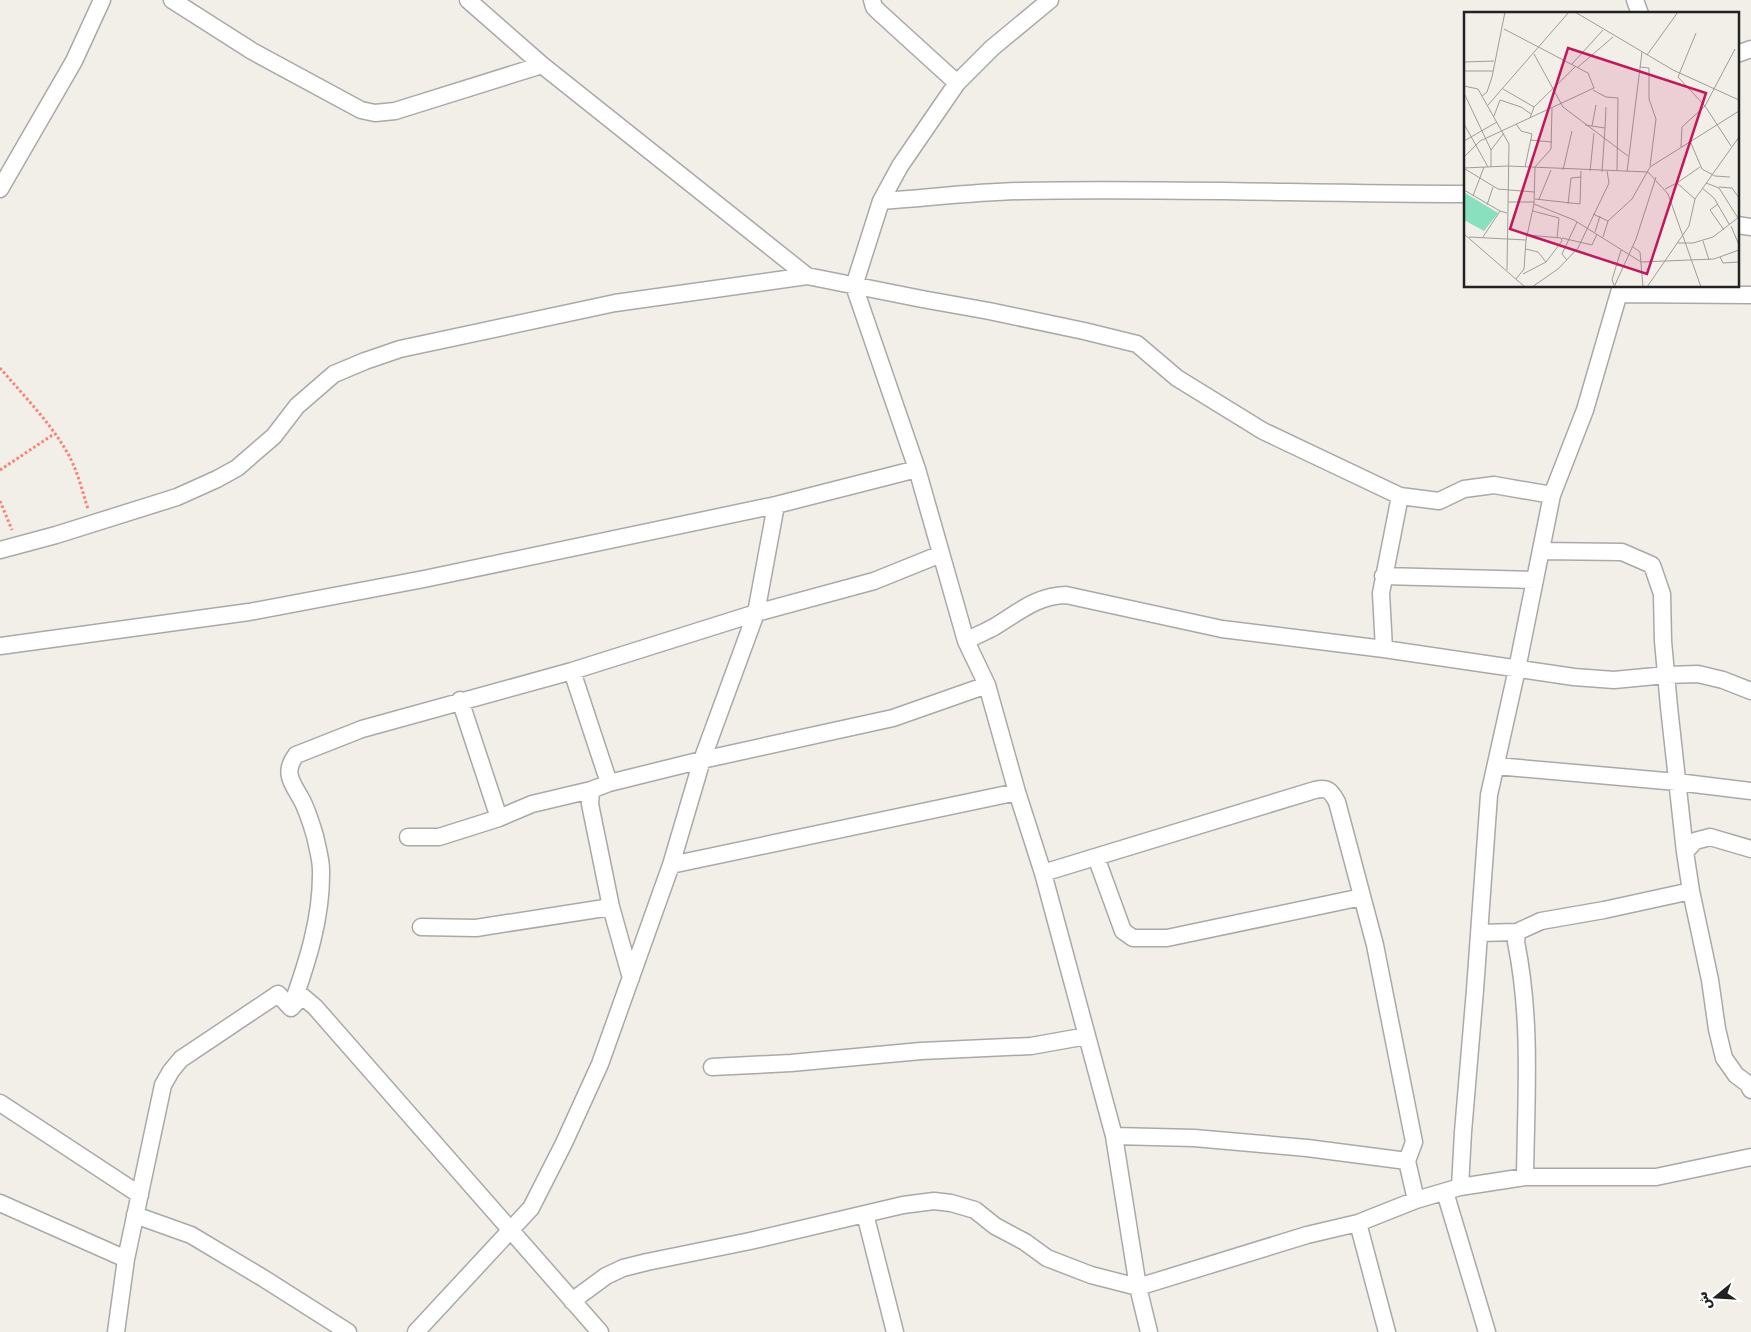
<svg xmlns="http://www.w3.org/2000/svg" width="1751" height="1332" font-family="'DejaVu Sans',Vazirmatn,sans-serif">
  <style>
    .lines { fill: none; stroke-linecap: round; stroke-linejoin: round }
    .street-casing { stroke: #a9a9a9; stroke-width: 19 }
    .path { stroke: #fa8072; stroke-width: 3; stroke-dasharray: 2.5 2.5; stroke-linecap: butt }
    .street { stroke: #fff; stroke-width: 16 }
    .inset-road { fill: none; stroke: #9f9d99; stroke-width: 1 }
    .view { fill: #c2185b; fill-opacity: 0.15; stroke: #c2185b; stroke-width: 2.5 }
    .inset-edge { fill: none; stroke: #222; stroke-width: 2.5 }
  </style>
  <rect width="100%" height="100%" fill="#f2efe9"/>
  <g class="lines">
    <defs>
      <path id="street" d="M172 0 252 51 361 110 375 113 395 111 542 65
        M468 0 542 65 807 276 922 299 989 311 1084 331 1137 344 1177 378 1263 431 1400 496 1439 501 1464 489 1494 485 1552 495
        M872 0 874 7 879 12 957 83
        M1050 0 992 48 957 83 900 166 881 201 854 286 917 469 966 641 987 685 1017 792 1043 873 1114 1136 1138 1287 1149 1332
        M1635 0 1640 14
        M1737 54 1751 49
        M0 189 74 61 102 0
        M881 201C927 198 974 192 1021 191 1169 188 1317 194 1465 194
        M1737 225 1751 227
        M1619 294 1751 295
        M0 550 56 535 177 497 217 479 237 468 274 436 297 406 334 374 365 361 400 349 615 303 807 276
        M1541 551 1622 552 1652 565 1662 594 1663 641 1669 707 1685 852
        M1383 576 1535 580
        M966 641C975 636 985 632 994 627 1019 612 1036 596 1066 595L1222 629 1384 649 1574 677 1614 680 1666 675 1698 674 1723 680 1751 691
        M0 646 249 612 424 579 776 505 917 469
        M1384 649 1381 593 1400 496
        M572 671 609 783
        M460 700 499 818
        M1496 766 1677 782 1751 791
        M408 837H439L499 818 532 804 591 790
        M1751 849 1710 837 1695 841 1685 852 1691 891 1710 980 1717 1029 1724 1058 1736 1075 1748 1084 1751 1090
        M1096 857 1123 931 1133 938H1167L1362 897
        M671 865 1017 792
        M1043 873 1315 790C1328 787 1331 791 1337 802L1375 945 1414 1142 1407 1161 1416 1200
        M421 927 476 928 611 907
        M1479 933 1517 932
        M631 978 611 907 590 804 591 790 609 783 702 760 893 718 987 685
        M291 1008C307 963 322 918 321 870 321 859 317 846 315 836 312 826 309 816 305 807 297 787 280 776 296 755L362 729 572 671 756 613 874 581 941 554
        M712 1067 791 1063 921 1051 1031 1046 1087 1036
        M0 1103 140 1195
        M1114 1136 1194 1138 1307 1148 1407 1161
        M1525 1177C1526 1097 1532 1020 1516 942L1517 932 1541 921 1604 910 1691 891
        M1460 1187 1463 1132 1475 990 1489 795 1517 669 1552 495 1585 410 1621 286
        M1445 1192 1487 1332
        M0 1203 126 1259
        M865 1214 895 1332
        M135 1215 191 1235 263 1278 348 1332
        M1358 1223 1387 1332
        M572 1301 606 1276 623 1268 647 1262 750 1241 903 1205 934 1201 951 1203 975 1210 995 1226 1025 1242 1047 1258 1091 1275 1138 1287 1307 1235 1358 1223 1416 1200 1460 1187 1525 1177H1656L1751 1157
        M116 1332 126 1259 163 1085 171 1071 181 1059 278 994 291 1008 302 996 315 1007 600 1332
        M416 1332 531 1208 564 1143 600 1064 671 865 702 760 756 613 776 505"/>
    </defs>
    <!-- street casing -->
    <use href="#street" class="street-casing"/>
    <!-- path -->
    <path class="path" d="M0 368C23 395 49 421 67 452 77 469 82 490 88 509
      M0 470 54 434
      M0 501 12 530"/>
    <!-- street -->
    <use href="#street" class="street"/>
  </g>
  <!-- overview -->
  <g transform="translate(1464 12)">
    <rect width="275" height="275" fill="#f2efe9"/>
    <path d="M1 181 34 201 20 219 0 208Z" fill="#88e0be"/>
    <path class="inset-road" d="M111 0 209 58 275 88M70 42 99 95 164 144M183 43 214 0M0 50 30 49M108 52 139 18M114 55 149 25M176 55 185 56V87L192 107 186 154M0 59H29M0 74 14 77 45 132 43 258M39 77 70 95M129 78 142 85 154 86 153 159M0 81 27 138V155M18 84 23 80 28 65 41 0M24 93 105 0M30 104 36 88 57 95 67 102M66 106 70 95 112 54M0 112 24 155M52 112 57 119 68 122 61 155M121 113 141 116 138 160M128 114 132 93M141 116 142 95M66 128 88 130M0 129 33 110M226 129 238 157 251 164 266 165M267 134 241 94 271 37M217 135 218 115 241 94 214 65 232 21M27 138 40 121M0 145 16 129 130 76 124 61 40 17M0 156 44 154 184 160 204 182 237 275M1 157 34 177 70 180M99 158 108 119M126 159 130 121M163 160 178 40M213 171 236 155M242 171 255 176 274 206M255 175 268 176 275 186M238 176 250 186 265 212M201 177 213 171 231 187M0 178 36 199M9 184 20 155M71 187 116 192 117 159M75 187 87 158M44 190H70M70 192 110 208 177 250 250 247 275 238M104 192 107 166 117 165M254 192 246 198 260 218M23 193 29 175M69 199 95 206 93 226M129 202 144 209M267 214 275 233M131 220 136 204M0 222 61 275M5 225 62 228M19 225 36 199 43 201M139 225 144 209 168 187 186 155 275 99M98 226 128 233 133 222M239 229 245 248M214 231H229L249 225 275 205M169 235 176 240 179 275M62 237 74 240 82 250M256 245 259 251 275 250M103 248 98 242 113 210M59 262 82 250 98 229 97 226 64 223M52 267 60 257 62 228 70 192 71 155 87 137 88 96M150 273 148 268 157 238M68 275 94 257 114 236 145 171 143 159M150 275 172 227 192 165M183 275 225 214 231 187 275 125"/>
    <path class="view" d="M104 36 242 81 183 262 46 217Z"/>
    <rect width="275" height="275" class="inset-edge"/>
  </g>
  <!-- north arrow -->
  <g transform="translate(1716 1297) rotate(252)" stroke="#ffffff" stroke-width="4" paint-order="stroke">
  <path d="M0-4L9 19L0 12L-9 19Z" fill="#222222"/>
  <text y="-8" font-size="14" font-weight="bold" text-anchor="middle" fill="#222222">ش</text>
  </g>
</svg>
